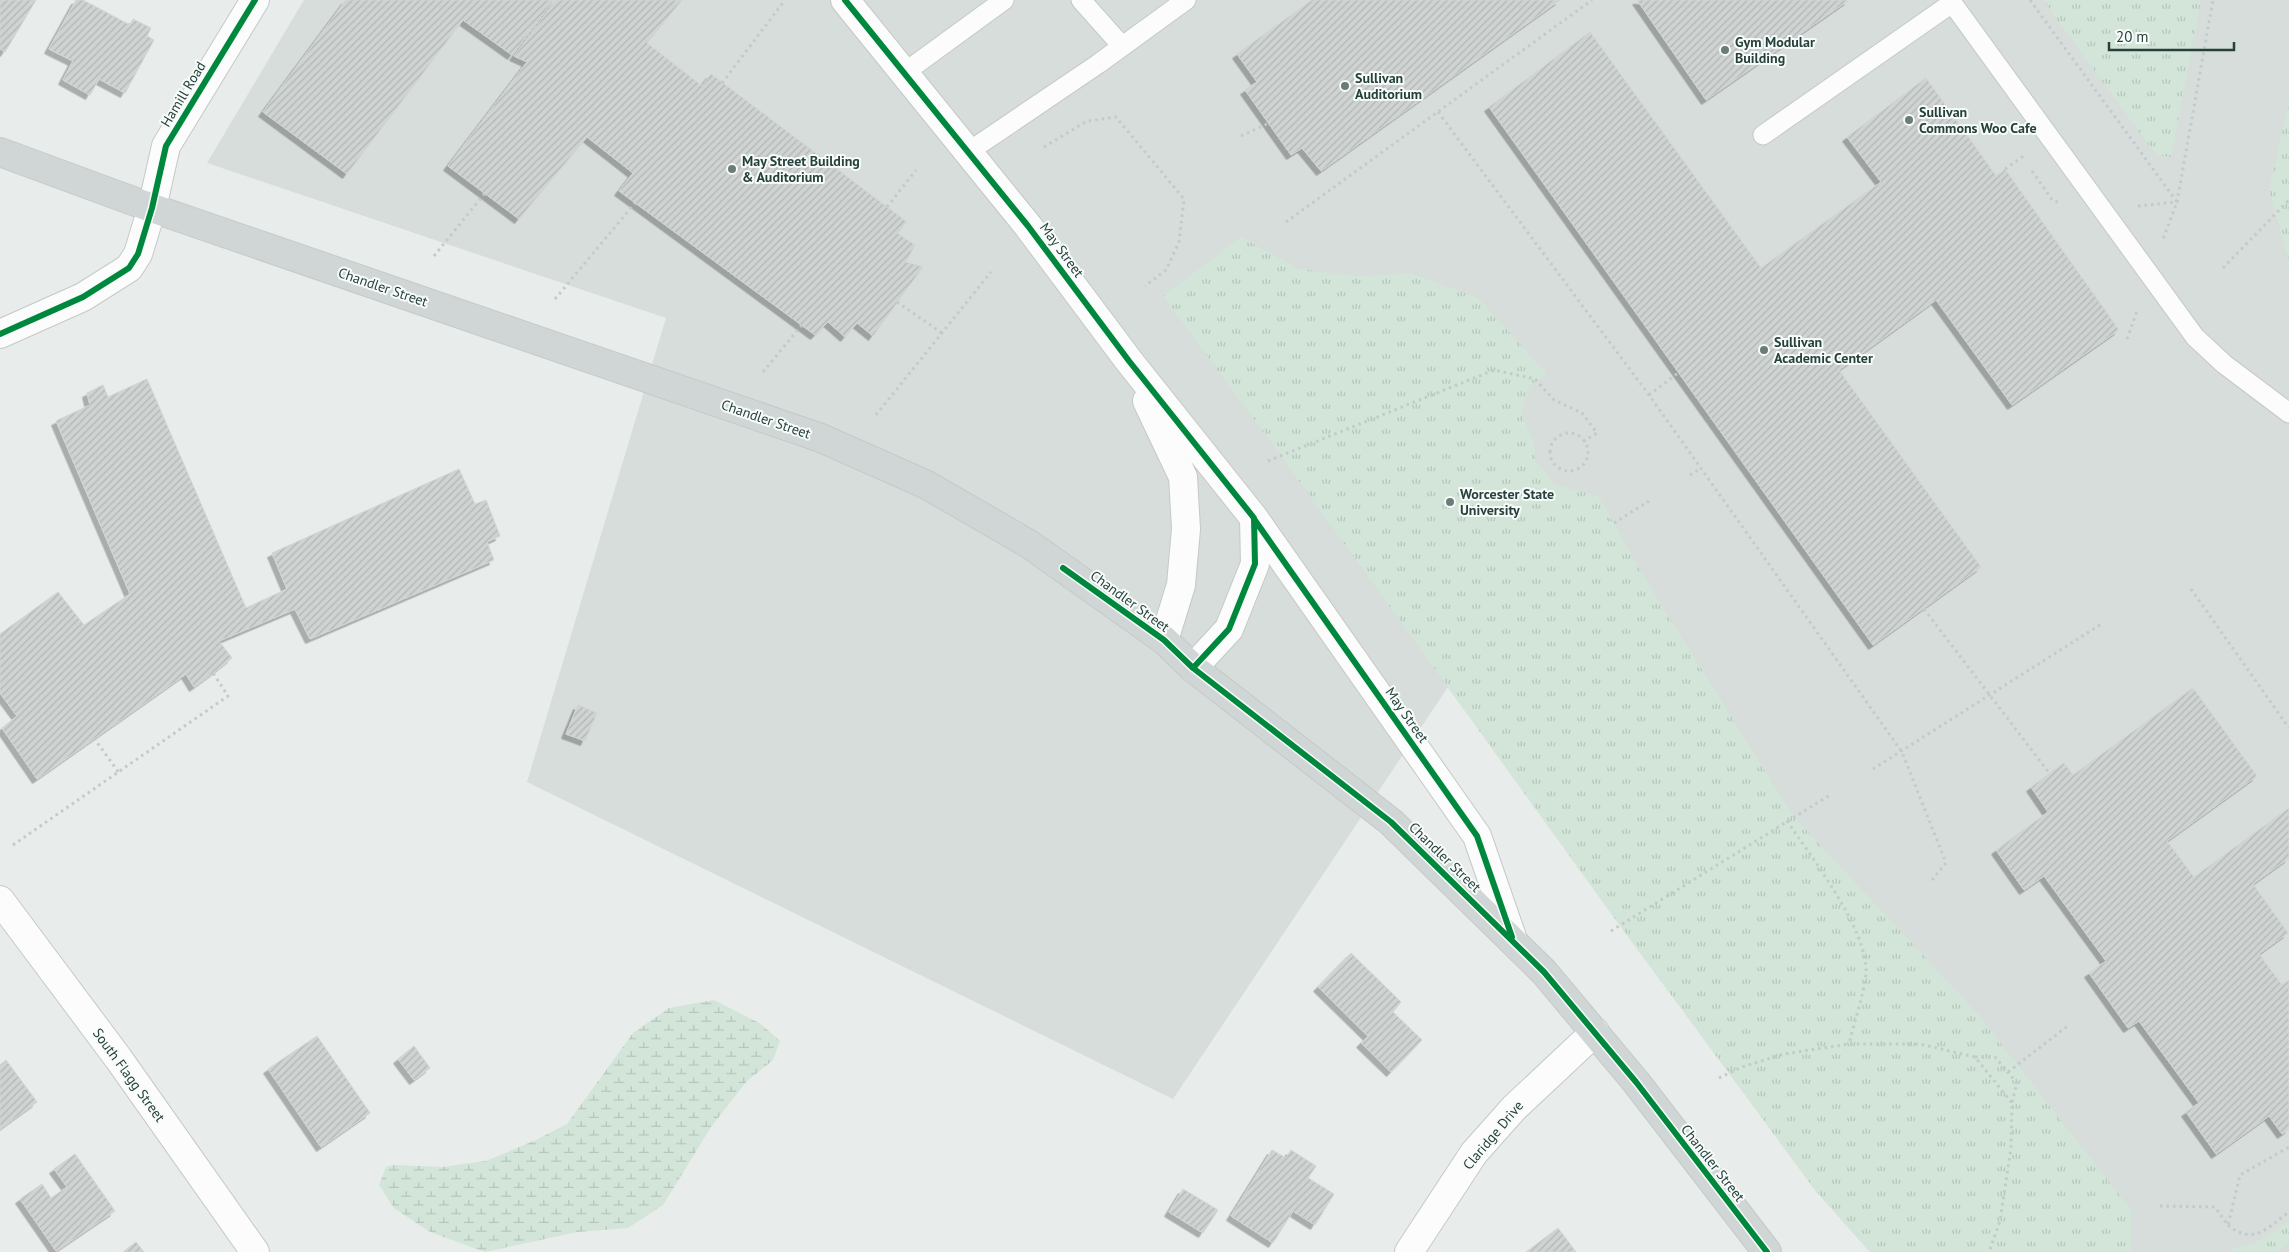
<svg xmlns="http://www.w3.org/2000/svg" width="2289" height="1252" font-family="'PT Sans',sans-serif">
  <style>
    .built { fill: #d6ddda }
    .grass { fill: url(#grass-tufts) }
    .wetland { fill: url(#wetland-marsh) }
    .building { fill: url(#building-hatch); stroke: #d1d5d3; filter: url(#shadow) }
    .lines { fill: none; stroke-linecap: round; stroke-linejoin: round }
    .lane-casing { stroke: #c5c9c8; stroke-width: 21 }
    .street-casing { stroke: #c5c9c8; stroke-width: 30 }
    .secondary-casing { stroke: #c4c9c8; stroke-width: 30 }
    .primary-casing { stroke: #c3cac9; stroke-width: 30 }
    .path { stroke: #c3cbca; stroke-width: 3; stroke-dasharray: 2.5 4; stroke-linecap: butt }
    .lane { stroke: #fcfcfc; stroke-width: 19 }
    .street { stroke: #fcfcfc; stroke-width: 28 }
    .secondary { stroke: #fcfcfc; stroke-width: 28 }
    .primary { stroke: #d0d6d5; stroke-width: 28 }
    .cycleway-casing { stroke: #f7fbf9; stroke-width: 9 }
    .cycleway { stroke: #00873e; stroke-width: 6 }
    .poi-dot { fill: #6a7c78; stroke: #f7fbf9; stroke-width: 2 }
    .labels { text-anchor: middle; stroke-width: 4; stroke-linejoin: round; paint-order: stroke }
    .poi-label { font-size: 14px; font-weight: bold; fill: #26403b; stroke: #f7fbf9; text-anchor: start }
    .street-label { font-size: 14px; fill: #26403b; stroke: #f7fbf9 }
  </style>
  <defs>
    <pattern id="grass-tufts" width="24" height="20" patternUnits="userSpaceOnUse" patternTransform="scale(1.25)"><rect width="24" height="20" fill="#d3e4d9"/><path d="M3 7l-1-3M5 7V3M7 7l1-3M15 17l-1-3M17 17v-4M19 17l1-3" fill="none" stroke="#b5c5bb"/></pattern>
    <pattern id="wetland-marsh" width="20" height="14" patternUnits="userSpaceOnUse" patternTransform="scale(1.25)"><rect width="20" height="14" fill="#d3e4d9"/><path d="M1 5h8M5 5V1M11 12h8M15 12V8" fill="none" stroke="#b5c5bb"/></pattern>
    <pattern id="building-hatch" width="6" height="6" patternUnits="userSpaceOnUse" patternTransform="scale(1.25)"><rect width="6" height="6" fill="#cfd4d2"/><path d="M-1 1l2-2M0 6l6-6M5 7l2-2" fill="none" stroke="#b2b7b5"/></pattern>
    <filter id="shadow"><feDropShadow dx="-4.5" dy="4.5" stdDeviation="0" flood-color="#0004"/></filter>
  </defs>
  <rect width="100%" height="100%" fill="#e8ecea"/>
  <!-- built -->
  <path class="built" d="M304 0H2289V1252H1870L1815 1190 1448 687 1173 1099 527 782 666 318 207 163Z"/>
  <!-- grass -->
  <path class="grass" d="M2043 0H2201L2171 157 2156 155Z
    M2289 103V264L2269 189Z
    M1241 237 1299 269 1358 276 1410 273 1478 298 1547 374 1529 386 1521 415 1534 442 1536 461 1554 484 1598 496 1647 582 1794 817 1978 1014 2131 1210V1252H1870L1815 1190 1620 926 1281 456 1163 296Z
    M2289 1221V1241L2277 1252H2231L2232 1249 2253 1244Z"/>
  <!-- wetland -->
  <path class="wetland" d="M714 1000 761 1024 780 1041 773 1060 747 1081 711 1127 663 1205 628 1228 577 1232 485 1252 430 1232 394 1208 379 1185 386 1167 394 1165 442 1167 486 1161 536 1140 567 1124 633 1033 669 1008Z"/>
  <!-- building -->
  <path class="building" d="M0 0H36L5 52 0 49Z
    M76 0H83L130 25 133 19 151 28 147 36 154 40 125 93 99 79 90 95 63 80 73 61 49 49Z
    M346 0H554L512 55 463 20 347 174 263 112Z
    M556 0H682L647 43 702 86 711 74 907 222 897 233 915 245 906 262 923 267 873 336 857 323 845 337 828 322 815 335 619 191 633 173 587 137 519 219 448 166 527 62 514 56Z
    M1312 0H1560L1321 171 1302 148 1291 155 1245 90 1257 82 1237 54Z
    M1637 0H1849L1706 100Z
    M1590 32 1761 268 1881 182 1847 137 1926 78 1997 177 2005 169 2119 330 2012 405 1936 300 1839 370 1981 567 1873 645 1489 107Z
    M147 379 246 608 287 589 272 553 459 469 475 504 486 500 500 536 487 542 494 560 310 639 295 609 219 641 232 658 213 673 194 687 186 674 37 779 2 728 17 716 0 693V634L58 592 84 625 130 594 56 421 90 405 87 393 103 385 108 397Z
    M2193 688 2257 776 2167 841 2194 877 2289 808V858L2253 884 2288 933 2259 954 2282 985 2289 980V1129L2282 1134 2269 1116 2216 1154 2186 1112 2199 1103 2139 1021 2128 1028 2089 973 2106 961 2044 876 2024 890 1996 850 2048 812 2031 787 2064 763 2073 775Z
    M578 705 597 713 585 741 566 734Z
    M1351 953 1401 1002 1393 1012 1422 1040 1391 1072 1361 1043 1368 1036 1318 987Z
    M317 1036 370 1113 321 1147 268 1069Z
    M414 1046 430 1068 414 1080 398 1059Z
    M6 1060 37 1102 0 1129V1065Z
    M1272 1150 1286 1158 1291 1150 1316 1166 1308 1178 1334 1194 1315 1225 1293 1211 1273 1243 1231 1216Z
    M75 1154 115 1211 56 1251 20 1199 42 1184 51 1198 67 1187 54 1169Z
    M1183 1189 1218 1210 1203 1233 1169 1212Z
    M1558 1228 1576 1252H1526Z
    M136 1242 144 1252H123Z"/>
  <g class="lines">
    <defs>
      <path id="lane" d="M1081 0 1122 46
        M1950 0 2195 337 2224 364 2289 413
        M904 73 1004 0
        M1763 135 1952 3
        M968 152 1098 64 1186 0"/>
      <path id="street" d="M0 334 83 297 129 268 138 254 152 208 166 146 255 0
        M0 900 118 1058 255 1252
        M1409 1252 1474 1153 1514 1108 1595 1032"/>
      <path id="secondary" d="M845 0 1028 226 1129 361 1254 518 1255 564 1229 629 1193 668
        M1147 401 1183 477 1186 529 1181 585 1164 640
        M1254 518 1477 836 1513 940"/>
      <path id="primary" d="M0 152 152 208 821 438 927 485 1029 544 1164 640 1193 668 1391 822 1544 972 1636 1082 1767 1252"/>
    </defs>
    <!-- lane casing -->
    <use href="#lane" class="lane-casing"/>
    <!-- street casing -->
    <use href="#street" class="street-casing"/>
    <!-- secondary casing -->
    <use href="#secondary" class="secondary-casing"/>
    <!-- primary casing -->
    <use href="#primary" class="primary-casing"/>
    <!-- path -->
    <path class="path" d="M2030 0 2177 202 2163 239
      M722 83 785 0
      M1438 112 1649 395 1902 752 1946 863 1932 880
      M1241 136 1269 123
      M1044 147 1087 121 1116 117 1184 199 1179 242 1166 270 1145 286
      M2005 169 2022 157 2024 160
      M2032 171 2053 201 2058 202
      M2138 206 2177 202 2213 0
      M887 207 916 170
      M1286 222 1592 0
      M434 256 485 193
      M2223 268 2289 200
      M555 299 635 203
      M897 302 942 333
      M2127 339 2137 311
      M763 372 802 325
      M1649 395 1678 373
      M876 415 991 272
      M1550 452a19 19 0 1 1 38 0a19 19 0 1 1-38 0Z
      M1268 461 1494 370 1535 379 1554 400 1582 413 1597 433 1584 441
      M1690 475 1701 468
      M1614 523 1649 501
      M2191 589 2289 728
      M1924 609 2050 774
      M94 738 119 773
      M1873 769 2103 623
      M1787 821C1812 858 1868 930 1866 973 1864 994 1854 1023 1849 1044
      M13 845 228 696 213 673
      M1611 931 1830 795
      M1975 1057H1995L2017 1083 2012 1102
      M2008 1072 2069 1025
      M1719 1078 1742 1067 1784 1054 1849 1044H1920L1975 1057 2012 1103 2011 1148 2000 1221 1989 1252
      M2160 1206 2215 1207 2228 1225 2240 1175 2289 1147
      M2228 1225C2253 1246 2267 1228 2289 1212"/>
    <!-- lane -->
    <use href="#lane" class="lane"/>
    <!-- street -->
    <use href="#street" class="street"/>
    <!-- secondary -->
    <use href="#secondary" class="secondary"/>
    <!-- primary -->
    <use href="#primary" class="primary"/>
    <defs>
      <path id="cycleway" d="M845 0 1028 226 1129 361 1254 518 1255 564 1229 629 1193 668
        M0 334 83 297 129 268 138 254 152 208 166 146 255 0
        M1254 519 1477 836 1512 937
        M1063 568 1164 640 1193 668 1391 822 1544 972 1636 1082 1767 1252"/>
    </defs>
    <!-- cycleway casing -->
    <use href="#cycleway" class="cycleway-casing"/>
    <!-- cycleway -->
    <use href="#cycleway" class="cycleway"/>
  </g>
  <!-- markers -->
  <g class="poi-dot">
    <circle cx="1725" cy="50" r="5"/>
    <circle cx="1345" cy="86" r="5"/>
    <circle cx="1909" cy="120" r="5"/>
    <circle cx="732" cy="169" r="5"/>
    <circle cx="1764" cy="350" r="5"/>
    <circle cx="1450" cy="502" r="5"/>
  </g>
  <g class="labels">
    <!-- poi labels -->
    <g class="poi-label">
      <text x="1735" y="47">Gym Modular<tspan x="1735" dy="16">Building</tspan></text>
      <text x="1355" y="83">Sullivan<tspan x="1355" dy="16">Auditorium</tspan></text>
      <text x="1919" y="117">Sullivan<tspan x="1919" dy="16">Commons Woo Cafe</tspan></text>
      <text x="742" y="166">May Street Building<tspan x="742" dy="16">&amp; Auditorium</tspan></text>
      <text x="1774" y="347">Sullivan<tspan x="1774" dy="16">Academic Center</tspan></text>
      <text x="1460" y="499">Worcester State<tspan x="1460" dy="16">University</tspan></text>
    </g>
    <!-- street labels -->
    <g class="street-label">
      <text transform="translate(183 94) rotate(-59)" y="5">Hamill Road</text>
      <text transform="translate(1062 250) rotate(54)" y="5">May Street</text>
      <text transform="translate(383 287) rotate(19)" y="5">Chandler Street</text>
      <text transform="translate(766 419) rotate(19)" y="5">Chandler Street</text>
      <text transform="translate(1130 601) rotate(36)" y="5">Chandler Street</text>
      <text transform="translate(1407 715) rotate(55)" y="5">May Street</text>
      <text transform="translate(1445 857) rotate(44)" y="5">Chandler Street</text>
      <text transform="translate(129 1075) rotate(54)" y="5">South Flagg Street</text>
      <text transform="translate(1493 1135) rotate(-50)" y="5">Claridge Drive</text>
      <text transform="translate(1713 1163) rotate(52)" y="5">Chandler Street</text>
    </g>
  </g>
  <!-- scale -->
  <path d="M2109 42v8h125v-8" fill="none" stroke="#26403b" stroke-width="2.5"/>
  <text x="2116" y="42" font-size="15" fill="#26403b" stroke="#f7fbf9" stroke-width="4" paint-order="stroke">20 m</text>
</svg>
